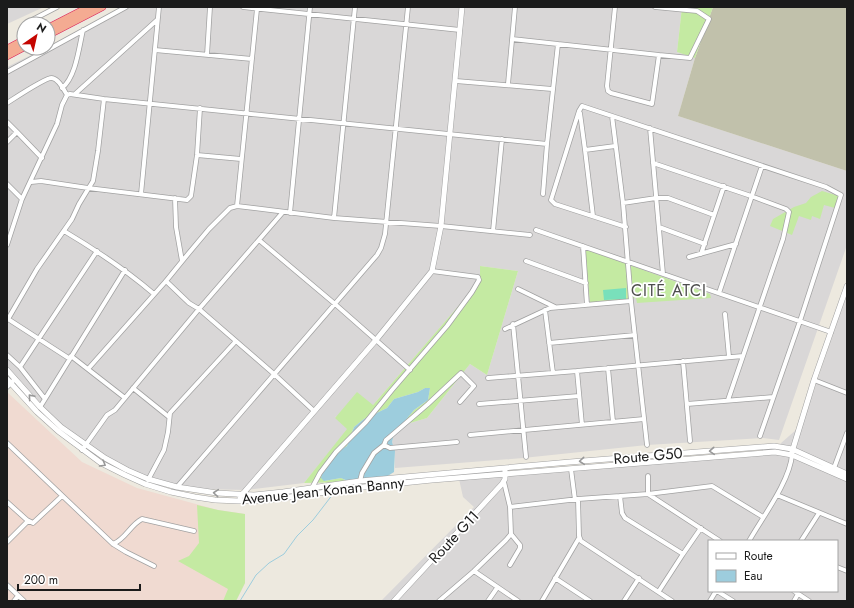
<svg xmlns="http://www.w3.org/2000/svg" width="854" height="608" font-family="Jost,sans-serif">
  <style>
    .residential { fill: #d9d7d7; fill-rule: evenodd }
    .military { fill: #f0dad1 }
    .construction { fill: #c1c1ab }
    .grass { fill: #c4eaa2 }
    .pitch { fill: #79e0bb }
    .water { fill: #9dcddd }
    .lines { fill: none; stroke-linecap: round; stroke-linejoin: round }
    .stream { stroke: #9dcddd; stroke-width: 1 }
    .minor-casing { stroke: #a2a2a2; stroke-width: 5.5 }
    .tertiary-casing { stroke: #a2a2a2; stroke-width: 6 }
    .trunk-casing { stroke: #da1d59; stroke-width: 8 }
    .minor { stroke: #fff; stroke-width: 4 }
    .tertiary { stroke: #fff; stroke-width: 5 }
    .trunk { stroke: #f4ab92; stroke-width: 7 }
    .oneway { stroke: #989898 }
    .labels { text-anchor: middle; stroke-width: 3.5; stroke-linejoin: round; paint-order: stroke }
    .street-label { font-size: 15px; fill: #1b1b1b; stroke: #fff }
    .neighbourhood-label { font-size: 16px; letter-spacing: 1px; fill: #4e4e4e; stroke: #fff }
  </style>
  <rect width="100%" height="100%" fill="#ede9df"/>
  <!-- residential -->
  <path class="residential" d="M7 7H44L7 24Z
    M125 7H682L677 52 695 58 678 116 847 171V245L779 440 763 438 647 445 523 458 395 468V451L392 442 394 434 400 426 427 418 470 364 487 375 518 271 480 266V281L373 405 335 417 348 429 304 483 246 490 198 489 168 486 114 467 75 441 7 371V67L45 48H48V47Z
    M847 293V601H381L474 507 463 497 459 479 697 456 772 451 797 429 800 431ZM709 541H837V591H709Z"/>
  <!-- military -->
  <path class="military" d="M7 392 82 462 137 488 218 510 245 514V583L236 601H7Z"/>
  <!-- construction -->
  <path class="construction" d="M713 7H847V171L678 116 695 58Z"/>
  <!-- grass -->
  <path class="grass" d="M682 7H713L695 58 677 52Z
    M822 191 839 196 835 208 824 205 820 219 812 216 811 220 799 216 792 235 770 226 773 219 794 207 806 203 811 197Z
    M585 249 710 294 711 298 637 303 636 298 590 303Z
    M480 266 518 271 487 375 470 364 427 418 400 426 414 410 428 400 430 388H425L418 392 394 399 387 408 364 419 354 427 347 446 339 451 324 481 341 478 350 482 304 483 347 429 335 418 357 392 373 405 480 281Z
    M197 505 218 510 245 514V583L236 601H223L228 589 178 561 189 556 199 543Z"/>
  <!-- pitch -->
  <path class="pitch" d="M626 288V299L604 300 603 290Z"/>
  <!-- water -->
  <path class="water" d="M425 388H430L428 400 414 410 394 434 392 442 395 451 394 472 386 477 350 482 341 478 324 481 321 478 323 469 339 451 347 446 354 427 364 419 387 408 394 399 418 392Z"/>
  <g class="lines">
    <!-- stream -->
    <path class="stream" d="M240 601 256 575 269 563 284 554 297 536 313 520 333 494"/>
    <defs>
      <path id="minor" d="M243 7 460 30
        M655 7 697 11 709 19 690 58 659 55
        M34 19 57 7
        M512 39 659 55 652 104 611 93 608 91 607 86 615 7
        M155 50 252 59
        M207 55 210 7
        M7 72 126 7
        M456 81 552 89
        M508 84 515 7
        M62 88C76 77 79 47 83 30
        M75 94 157 20
        M67 95 70 94 104 99 547 144
        M7 103C15 98 46 77 52 78 59 79 64 90 67 95
        M580 113 585 150 593 216
        M612 116 623 203 631 301 647 445
        M7 122 17 132 7 142
        M650 128 663 274
        M17 132 42 158
        M585 150 615 146
        M197 155 241 159
        M653 163 751 196 786 209 789 212 783 239 728 400
        M31 182 41 181 88 188 187 200 191 196 197 155 200 108
        M7 184 22 199
        M141 194 159 7
        M543 194 547 144 558 44
        M175 198 176 227 182 261
        M623 203 656 198H668L714 215
        M237 206 334 218 441 226 530 235
        M290 213 310 7
        M334 218 355 7
        M626 227 555 204 551 200 579 111 582 106 826 187 841 195 800 321 760 436
        M659 227 705 244
        M536 230 831 332
        M64 231C96 250 126 270 154 294
        M493 231 502 139
        M259 240 335 304 410 370
        M7 245 22 199 57 124 62 105 67 95
        M583 246 587 305
        M701 254 724 186
        M689 257 736 244
        M526 261 586 283
        M166 281 189 303 199 309 274 374 314 411
        M518 289 555 307
        M719 293 762 166
        M545 310 553 373
        M725 314 729 357
        M513 324 526 457
        M505 329 550 308 631 301
        M549 343 635 335
        M7 355 20 367 45 399
        M71 356 125 398
        M70 359 8 319 37 269 72 219 79 204 93 181 98 151 104 99
        M683 361 690 441
        M20 367 97 251
        M608 368 613 422
        M88 369 166 281 188 254 209 229 230 208 237 206 257 9
        M577 371 582 425
        M488 378 577 371 743 356
        M814 380 847 393
        M7 387 15 379
        M133 388 169 417
        M479 404 579 396
        M687 404 773 397
        M40 407 125 270
        M470 435 644 419
        M457 442 390 448 384 445 386 440 392 435 428 404 461 373 474 386 460 402
        M7 443 113 544 126 552 154 566
        M82 450 107 415 115 410 199 309 283 212
        M834 468 847 433
        M571 469 575 500
        M648 476V494L720 541
        M148 480 164 450 168 432 170 413 236 341
        M360 481 362 473 374 453 384 445
        M177 487 377 255 381 248 385 234 408 7
        M312 488 320 473 336 452 366 422 392 390 447 326 472 292 479 280 478 277 432 271
        M777 495 847 524
        M620 496 622 513 625 518 683 554 659 591
        M578 499 579 536 581 541 672 601
        M7 502 27 520 33 523 62 496
        M510 507 578 499 648 494 712 486 763 517
        M749 541C762 518 790 481 792 455
        M801 541 819 513
        M7 542 28 521
        M113 544C126 539 130 525 142 519L194 531
        M683 554 701 528
        M510 565 520 548V545L511 534
        M837 567 847 571
        M474 571 518 601
        M555 578 590 601
        M7 585 24 601
        M717 591 733 601
        M794 591 809 601
        M14 601 18 596
        M439 601 474 571 506 540 511 534 510 507 504 482
        M488 601 497 588
        M542 601 579 538
        M624 601 639 578
        M710 601 716 591
        M794 601 798 594"/>
      <path id="tertiary" d="M7 370 40 407 61 427 105 458 127 470 148 479 177 487 217 493 254 495 283 492 360 481 570 462 774 446 792 449 847 474
        M7 379 37 412 58 431 101 463 125 475 145 484 171 492 195 497 215 500 239 501 268 500 363 487 432 480 775 452 792 455 847 479
        M792 452 814 380 847 286
        M240 497 376 340 432 271 441 226 462 7
        M394 601 502 484 505 479V471"/>
      <path id="trunk" d="M48 28 89 7
        M48 35 102 7
        M7 49 24 40
        M7 56 24 47"/>
    </defs>
    <!-- minor casing -->
    <use href="#minor" class="minor-casing"/>
    <!-- tertiary casing -->
    <use href="#tertiary" class="tertiary-casing"/>
    <!-- trunk casing -->
    <use href="#trunk" class="trunk-casing"/>
    <!-- minor -->
    <use href="#minor" class="minor"/>
    <!-- tertiary -->
    <use href="#tertiary" class="tertiary"/>
    <!-- trunk -->
    <use href="#trunk" class="trunk"/>
  </g>
  <!-- one-way arrows -->
  <defs><path id="oneway-chevron" d="M-2-3.5L2.5 0L-2 3.5" fill="none" stroke-width="1.6" stroke-linecap="round" stroke-linejoin="round"/></defs>
  <g class="oneway">
    <use href="#oneway-chevron" transform="translate(31 397) rotate(-131)"/>
    <use href="#oneway-chevron" transform="translate(712 451) rotate(176)"/>
    <use href="#oneway-chevron" transform="translate(582 461) rotate(175)"/>
    <use href="#oneway-chevron" transform="translate(103 464) rotate(30)"/>
    <use href="#oneway-chevron" transform="translate(216 493) rotate(-175)"/>
  </g>
  <g class="labels">
    <!-- street labels -->
    <g class="street-label">
      <text transform="translate(648 456) rotate(-5)" y="5">Route G50</text>
      <text transform="translate(323 491) rotate(-6)" y="5">Avenue Jean Konan Banny</text>
      <text transform="translate(454 537) rotate(-47)" y="5">Route G11</text>
    </g>
    <!-- neighbourhood labels -->
    <g class="neighbourhood-label">
      <text x="669" y="296">CITÉ ATCI</text>
    </g>
  </g>
  <!-- border -->
  <rect width="854" height="608" fill="none" stroke="#1b1b1b" stroke-width="16"/>
  <!-- legend -->
  <rect x="708" y="540" width="130" height="52" fill="#ffffff" stroke="#a4a4a4"/>
  <rect x="716" y="553" width="20" height="6" fill="#ffffff" stroke="#a4a4a4"/>
  <text x="744" y="560" font-size="12" fill="#1b1b1b">Route</text>
  <rect x="716" y="570" width="20" height="12" fill="#9dcddd" stroke="#a4a4a4"/>
  <text x="744" y="580" font-size="12" fill="#1b1b1b">Eau</text>
  <!-- north arrow -->
  <g transform="translate(36 36) rotate(34)"><circle r="19" fill="#ffffff" stroke="#a4a4a4"/>
  <path d="M0-3L7 15L0 10L-7 15Z" fill="#c50500"/>
  <text y="-6" font-size="11" font-weight="bold" text-anchor="middle" fill="#1b1b1b">N</text>
  </g>
  <!-- scale -->
  <path d="M18 584v6h122v-6" fill="none" stroke="#1b1b1b" stroke-width="2"/>
  <text x="24" y="584" font-size="12" fill="#1b1b1b" stroke="#ffffff" stroke-width="3" paint-order="stroke">200 m</text>
</svg>
